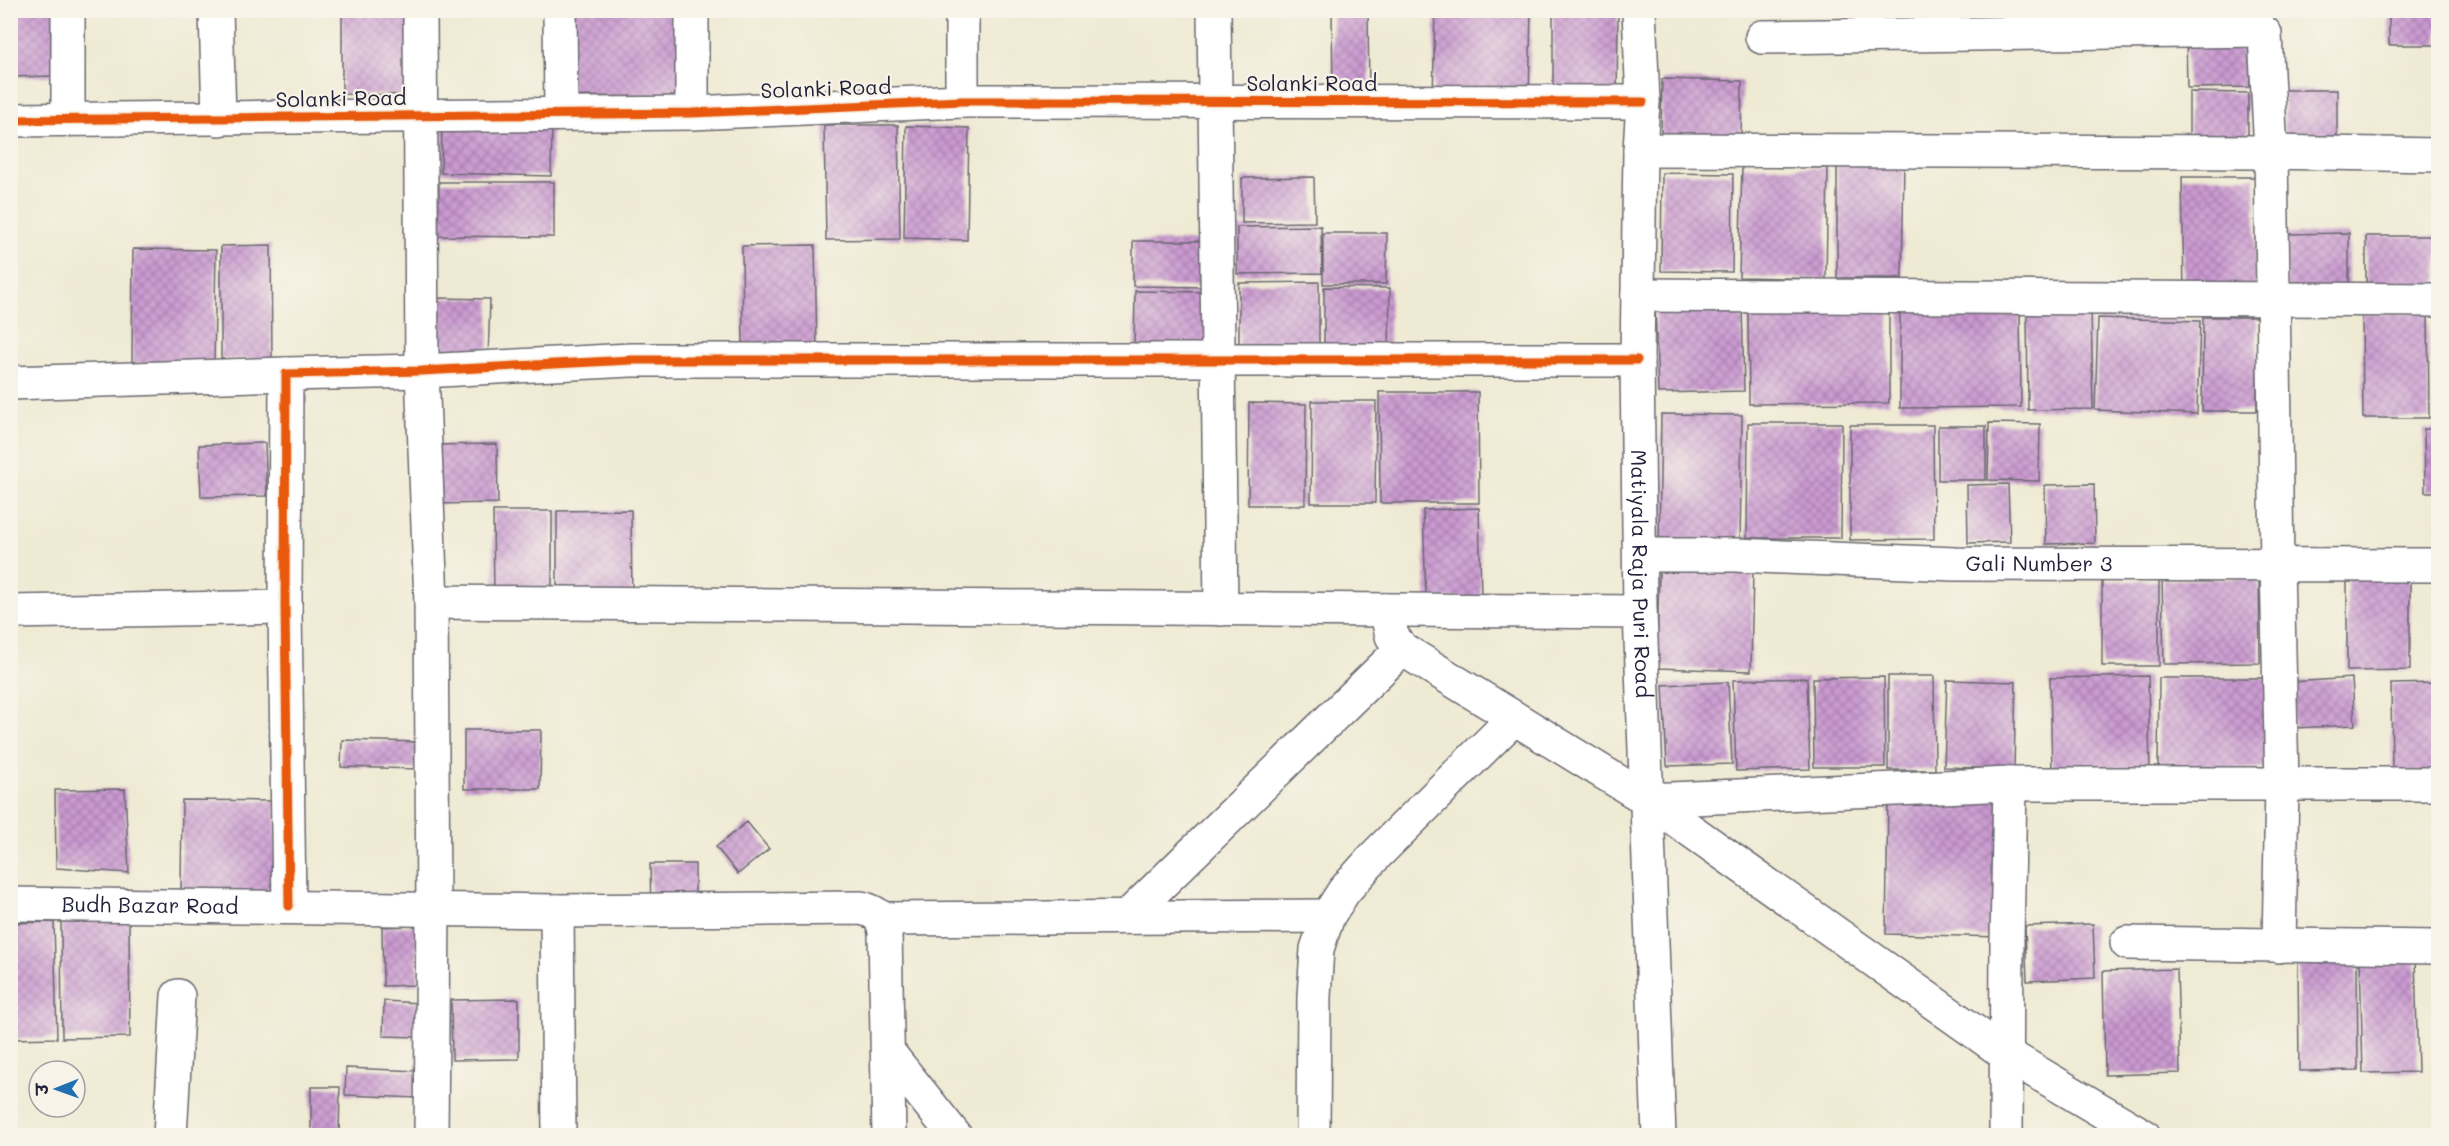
<svg xmlns="http://www.w3.org/2000/svg" width="2449" height="1146" font-family="Mali,'Playpen Sans Deva',sans-serif">
  <style>
    .building { fill: url(#building-cross-hatch) }
    .lines { fill: none; stroke-linecap: round; stroke-linejoin: round }
    .minor-casing { stroke: #6a6870; stroke-width: 36 }
    .minor { stroke: #fff; stroke-width: 33 }
    .cycleway-casing { stroke: #f7f3e8; stroke-width: 13 }
    .cycleway { stroke: #e8590c; stroke-width: 9 }
    .labels { text-anchor: middle; stroke-width: 4.5; stroke-linejoin: round; paint-order: stroke }
    .street-label { font-size: 21px; fill: #22223b; stroke: #f7f3e8 }
  </style>
  <defs>
    <pattern id="building-cross-hatch" width="8" height="8" patternUnits="userSpaceOnUse" patternTransform="scale(1.5)"><rect width="8" height="8" fill="#cb9ad1"/><path d="M0 0l8 8M0 8l8-8" fill="none" stroke="#a47dab"/></pattern>
  </defs>
  <rect width="100%" height="100%" fill="#f7f3e8"/>
  <filter id="ink" filterUnits="userSpaceOnUse"><feTurbulence type="fractalNoise" baseFrequency=".0167" numOctaves="2"/><feDisplacementMap in="SourceGraphic" scale="12" xChannelSelector="R" yChannelSelector="G"/><feConvolveMatrix kernelMatrix="1 2 1 2 8 2 1 2 1" color-interpolation-filters="sRGB"/></filter>
  <filter id="wash" filterUnits="userSpaceOnUse"><feTurbulence type="fractalNoise" baseFrequency=".008" numOctaves="4" result="noise"/><feDisplacementMap in="SourceGraphic" scale="24" xChannelSelector="R" yChannelSelector="G"/><feGaussianBlur stdDeviation="1.35" result="paint"/><feColorMatrix in="noise" values="0 0 0 0 0 0 0 0 0 0 0 0 0 0 0 0 0 1.4 0 .05"/><feComposite in="paint" operator="in"/></filter>
  <g filter="url(#wash)">
    <rect width="100%" height="100%" fill="#efead3"/>
    <g id="blocks">
      <!-- building -->
      <path class="building" d="M10 10H56V76L10 77Z
        M342 10H417V95L342 94Z
        M567 10H683L682 97 567 96Z
        M1332 10H1368L1369 97H1333Z
        M1435 10H1531L1529 102 1433 100Z
        M1553 10H1618L1617 100 1553 99Z
        M2059 10H2140V19L2059 21Z
        M2198 10H2257V25L2198 26Z
        M2389 10H2438V45H2389Z
        M2249 35 2250 87 2187 88 2186 36Z
        M1662 79 1742 81 1741 139 1661 137Z
        M2284 90H2337V143H2284Z
        M2189 92 2248 93V145H2189Z
        M442 122 552 124 551 176 441 173Z
        M824 125H898L900 239 826 240Z
        M906 126 969 128 967 240 904 238Z
        M1837 162 1904 163 1902 278H1837Z
        M1742 166 1828 168 1826 279 1739 277Z
        M1662 173 1733 174 1732 272 1661 271Z
        M1314 177 1315 222 1242 223V178Z
        M2182 177H2255L2256 292 2184 293Z
        M439 182H554V237L438 236Z
        M1321 226 1322 273 1237 274V227Z
        M1323 233H1387L1386 284H1323Z
        M2349 233V290L2287 291 2286 234Z
        M2366 236H2438L2437 292 2366 291Z
        M1133 241H1208V287L1133 286Z
        M271 245 272 359H221V246Z
        M815 245 817 352 743 353 742 246Z
        M133 249 216 250 214 365 132 364Z
        M1319 282V353H1239V283Z
        M1324 287 1390 288 1389 349 1324 348Z
        M1135 291 1209 292 1208 351 1134 350Z
        M434 298 490 299 488 361 433 360Z
        M1900 299H2020L2021 407 1900 408Z
        M1742 301 1744 391 1658 393 1655 303Z
        M2027 309H2091L2093 409 2028 410Z
        M1748 312H1889V403L1749 404Z
        M2428 313 2429 418H2363L2362 314Z
        M2203 317H2257V411H2202Z
        M2098 318 2200 321 2197 414 2095 410Z
        M1379 392H1478L1479 503H1380Z
        M1312 401H1376L1375 503H1311Z
        M1249 403 1306 404 1305 505H1248Z
        M1661 414 1742 415 1740 546 1659 544Z
        M1748 423H1842L1841 538H1747Z
        M1989 423 2040 424 2039 481 1988 480Z
        M1850 425H1933L1934 539 1850 540Z
        M1938 426H1986V480H1938Z
        M2424 429H2438V492H2425Z
        M265 443 267 496 201 497 199 445Z
        M497 444 498 503 431 504 430 445Z
        M2008 484 2010 542 1968 543 1967 485Z
        M2094 484 2095 543 2046 544 2045 485Z
        M1479 508 1481 597 1426 599 1423 510Z
        M631 510 632 599 557 600V511Z
        M493 511H552V598H494Z
        M1659 568 1753 569 1751 671 1657 668Z
        M2347 575H2410V670L2347 671Z
        M2259 578 2260 663 2164 664 2162 580Z
        M2102 581H2159V666H2102Z
        M1888 676H1934L1935 770H1888Z
        M2148 676 2150 771 2052 773 2050 678Z
        M1884 677 1885 767H1814L1813 678Z
        M1807 678 1810 769 1736 771 1733 680Z
        M2159 678H2272L2271 769 2158 768Z
        M2352 678 2355 725 2294 728 2291 682Z
        M1947 680 2016 682 2014 769 1944 767Z
        M1728 682 1732 764 1667 766 1663 685Z
        M2438 683V773L2392 774 2391 684Z
        M464 730H541L540 789H464Z
        M342 740 419 742 418 769 341 767Z
        M125 789 129 873 56 868 55 790Z
        M1888 796 2004 799 2001 937 1886 934Z
        M182 800 276 801 275 894 181 892Z
        M747 822 769 849 738 874 716 847Z
        M650 864H695V908L651 909Z
        M129 920 130 1037 62 1038 61 921Z
        M54 922 57 1038 10 1039V923Z
        M2093 924 2095 978 2027 981 2025 926Z
        M417 926 418 985 383 986 382 927Z
        M2415 957 2418 1072 2363 1073 2360 959Z
        M2357 958 2358 1070 2299 1071 2298 959Z
        M2177 969 2180 1073 2105 1075 2103 971Z
        M519 999V1059L452 1060 451 1000Z
        M384 1001 420 1003 419 1037 383 1036Z
        M346 1068 419 1071 418 1098 345 1095Z
        M311 1087H340L339 1136H311Z"/>
    </g>
  </g>
  <g filter="url(#ink)">
    <use href="#blocks" fill-opacity="0" stroke="#6a6870" stroke-width="1.5"/>
    <g class="lines">
      <defs>
        <g id="minor">
          <path d="M68 10V119"/>
          <path d="M216 10 219 119"/>
          <path d="M420 10 422 371 431 602 433 908 431 1136"/>
          <path d="M560 10 561 114"/>
          <path d="M692 10V113"/>
          <path d="M962 10V101"/>
          <path d="M1214 10 1221 609"/>
          <path id="s1" d="M1639 10 1643 102 1640 150 1637 360 1640 612 1659 1136"/>
          <path d="M1762 37 2261 30 2265 34 2271 152 2277 565 2282 784 2279 946"/>
          <path d="M10 120 692 113 962 101 1643 102"/>
          <path d="M1640 150 2271 152 2438 155"/>
          <path d="M1638 295 2438 300"/>
          <path d="M10 383 286 374"/>
          <path id="s2" d="M1640 555H1735L1955 564 2438 565"/>
          <path d="M431 602 1640 612"/>
          <path d="M1386 610 1392 636 1402 649 1648 800 2006 1054 2144 1136"/>
          <path d="M10 612 285 607"/>
          <path d="M1648 800 2010 784H2438"/>
          <path id="s3" d="M10 904 557 911 861 908C877 912 882 916 885 932L889 1136"/>
          <path d="M289 906 285 607 286 374 422 371 631 360H1637"/>
          <path d="M557 911 559 1136"/>
          <path d="M1127 917 1402 649"/>
          <path d="M883 919 1328 916"/>
          <path d="M2127 943 2438 947"/>
          <path d="M888 1052 955 1136"/>
          <path d="M170 1136 178 996"/>
          <path d="M1313 1136 1314 996 1317 949 1328 916 1344 891 1375 856 1514 718"/>
          <path d="M2006 1136 2007 940 2010 784"/>
        </g>
      </defs>
      <!-- minor casing -->
      <use href="#minor" class="minor-casing"/>
      <!-- minor -->
      <use href="#minor" class="minor"/>
      <defs>
        <path id="cycleway" d="M10 120 692 113 962 101 1643 102
          M289 906 285 607 286 374 422 371 631 360H1637"/>
      </defs>
      <!-- cycleway casing -->
      <use href="#cycleway" class="cycleway-casing"/>
      <!-- cycleway -->
      <use href="#cycleway" class="cycleway"/>
    </g>
  </g>
  <g class="labels">
    <!-- street labels -->
    <g class="street-label">
      <text x="1312" y="91">Solanki Road</text>
      <text transform="translate(826 89) rotate(-2)" y="7">Solanki Road</text>
      <text transform="translate(341 99) rotate(-1)" y="7">Solanki Road</text>
      <text dy="7" stroke="none"><textPath href="#s2" startOffset="399">Gali Number 3</textPath></text>
      <text dy="7" stroke="none"><textPath href="#s1" startOffset="564">Matiyala Raja Puri Road</textPath></text>
      <text dy="7" stroke="none"><textPath href="#s3" startOffset="140">Budh Bazar Road</textPath></text>
    </g>
  </g>
  <!-- margin -->
  <rect width="2449" height="1146" fill="none" stroke="#f7f3e8" stroke-width="36"/>
  <!-- north arrow -->
  <g transform="translate(57 1089) rotate(269)"><circle r="28" fill="#f7f3e8" stroke="#a29fa3" stroke-width="1.5"/>
  <path d="M0-4.5L10 22L0 15L-10 22Z" fill="#1f6fb2"/>
  <text y="-9" font-size="16" font-weight="bold" text-anchor="middle" fill="#22223b">उ</text>
  </g>
</svg>
